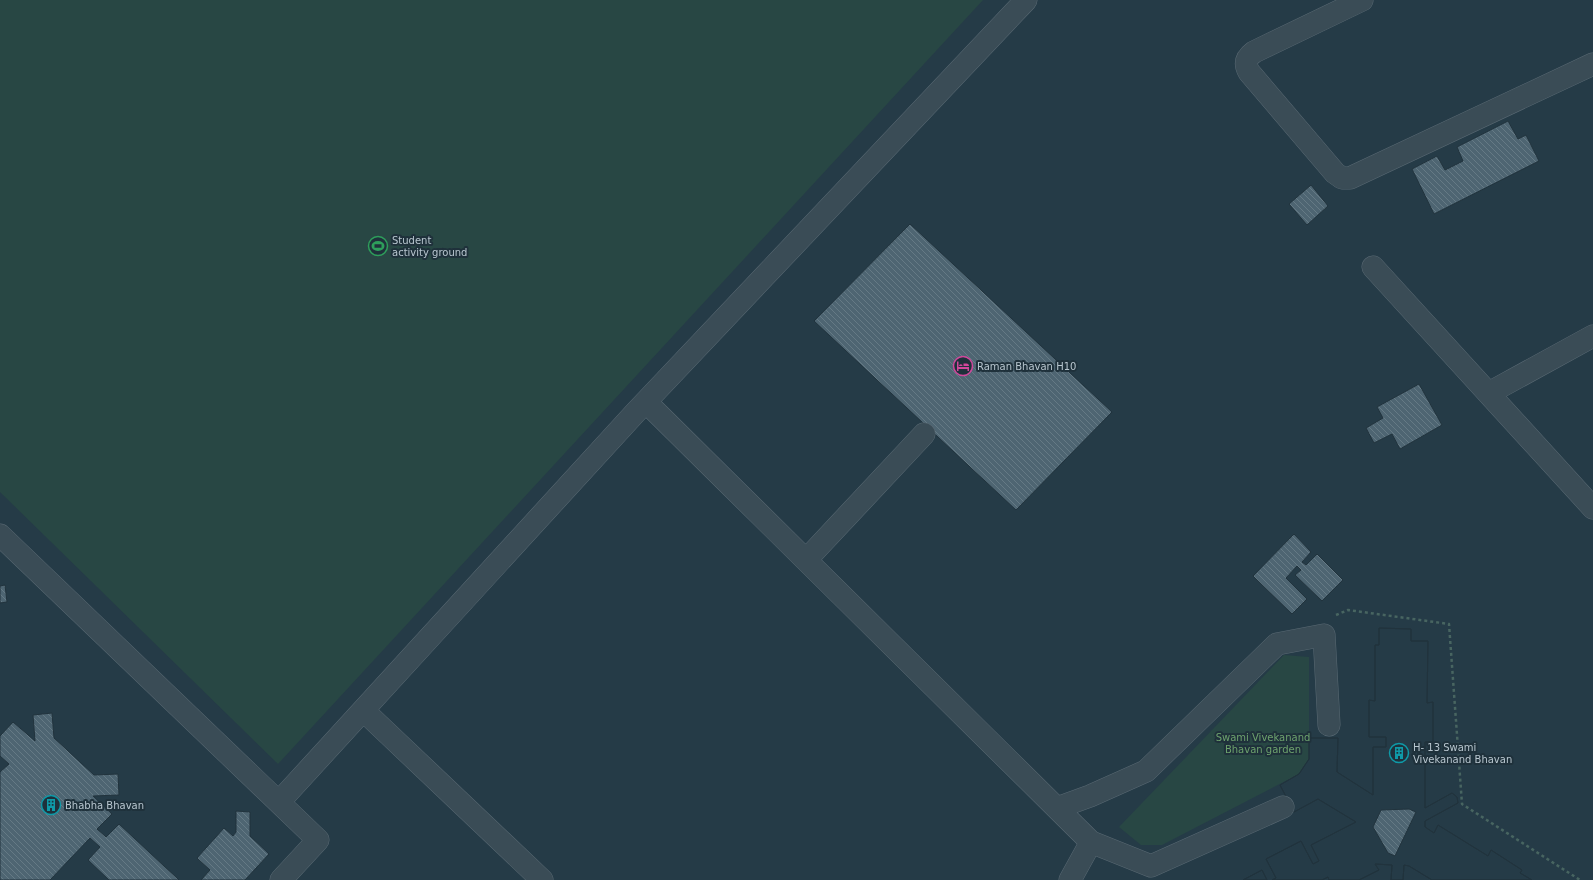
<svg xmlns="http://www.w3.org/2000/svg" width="1593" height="880" font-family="'DejaVu Sans',sans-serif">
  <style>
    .green { fill: #284744 }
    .building { fill: url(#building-back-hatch); stroke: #21333d; fill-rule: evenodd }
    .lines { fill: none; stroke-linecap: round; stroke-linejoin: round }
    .minor-casing { stroke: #596973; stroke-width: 23 }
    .path { stroke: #486561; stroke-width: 2.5; stroke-dasharray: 3 3; stroke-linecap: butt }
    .minor { stroke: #3a4c56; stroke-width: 22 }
    .labels { text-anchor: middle; stroke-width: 4; stroke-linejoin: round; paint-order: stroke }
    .poi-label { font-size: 10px; fill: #b8c6cf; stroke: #1f313b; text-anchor: start }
    .park-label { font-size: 10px; fill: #6da26d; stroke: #1f313b }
  </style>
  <defs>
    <pattern id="building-back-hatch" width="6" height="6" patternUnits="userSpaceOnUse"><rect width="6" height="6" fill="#4e6572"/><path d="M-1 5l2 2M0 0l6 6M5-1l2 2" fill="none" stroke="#657a85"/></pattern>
  </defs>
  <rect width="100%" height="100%" fill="#253b47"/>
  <!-- green -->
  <path class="green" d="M0 0H983L278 764 0 492Z
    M1284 655 1309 657V759L1299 774 1162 845H1141L1119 827Z"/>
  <!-- building -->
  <path class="building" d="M1508 121 1518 139 1526 135 1539 161 1434 214 1412 169 1437 156 1445 170 1463 161 1457 147Z
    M1311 185 1328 206 1307 225 1289 204Z
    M910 224 1112 412 1016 510 814 321Z
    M1419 384 1442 425 1400 449 1392 434 1374 443 1366 428 1383 418 1377 407Z
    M1294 534 1311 552 1302 562 1306 565 1317 554 1343 580 1322 601 1295 575 1301 570 1297 566 1286 578 1307 599 1292 614 1253 576Z
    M5 585 7 602 0 603V586Z
    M1379 628 1411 629V641H1428L1427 703 1433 702V742H1425V808L1452 793 1457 797 1458 803 1425 821V827L1434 833 1438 825 1488 856 1491 850 1522 870 1520 873 1532 880H1432L1409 866 1404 865 1403 880H1391L1392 865 1375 864 1379 870 1359 880H1329L1328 877 1322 880H1272L1276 878 1266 859 1301 841 1313 864 1319 861 1311 845 1356 822 1318 799 1294 812 1280 785 1299 774 1309 759V738H1338L1337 772 1373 795V747H1386V737H1369V700L1375 701V645H1379ZM1409 809 1416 812 1395 856 1388 853 1373 827 1381 810Z
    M1379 628 1411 629V641H1428L1427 703 1433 702V742H1425V808L1452 793 1457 797 1458 803 1425 821V827L1434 833 1438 825 1488 856 1491 850 1522 870 1520 873 1532 880H1432L1409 866 1404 865 1403 880H1391L1392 865 1375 864 1379 870 1359 880H1329L1328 877 1322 880H1272L1276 878 1266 859 1301 841 1313 864 1319 861 1311 845 1356 822 1318 799 1294 812 1280 785 1299 774 1309 759V738H1338L1337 772 1373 795V747H1386V737H1369V700L1375 701V645H1379Z
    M52 713 54 738 94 775 118 774 119 795 93 796 112 814 97 829 106 837 119 824 179 880H109L88 860 100 847 90 838 50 880H0V772L9 764 0 756V736L13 722 35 741 33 715Z
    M236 811 250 812V836L269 854 245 880H201L210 870 197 858 224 828 233 836 236 832Z
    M1262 870 1267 880H1243Z
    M1262 870 1267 880H1243Z"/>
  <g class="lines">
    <defs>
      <path id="minor" d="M1362 0 1254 52C1246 58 1244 63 1249 72L1335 173 1342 178H1350L1593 64
        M1373 267 1593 508
        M1489 393 1593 336
        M646 402 1091 842 1151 866 1283 807
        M0 535 318 840 281 880
        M806 560 924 434
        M364 711 542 880
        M279 802 635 413 1026 0
        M1057 808 1090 796 1146 771 1277 644 1324 635 1329 725
        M1070 880 1091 842"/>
    </defs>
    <!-- minor casing -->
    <use href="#minor" class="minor-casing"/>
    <!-- path -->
    <path class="path" d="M1336 615 1348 610 1449 624 1462 804 1580 880"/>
    <!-- minor -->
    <use href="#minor" class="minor"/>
  </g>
  <!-- icons -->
  <defs>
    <symbol id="stadium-ring" viewBox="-11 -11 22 22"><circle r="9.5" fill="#1f313b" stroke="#2e9e5b" stroke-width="1.5"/><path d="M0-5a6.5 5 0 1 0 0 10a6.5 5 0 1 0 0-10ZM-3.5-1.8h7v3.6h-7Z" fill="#2e9e5b"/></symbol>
    <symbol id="hotel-ring" viewBox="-11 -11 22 22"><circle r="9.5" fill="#1f313b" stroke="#d1479c" stroke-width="1.5"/><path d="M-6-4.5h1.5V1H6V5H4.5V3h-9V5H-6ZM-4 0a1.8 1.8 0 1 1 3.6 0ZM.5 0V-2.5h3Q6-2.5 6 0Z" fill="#d1479c"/></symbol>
    <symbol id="building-ring" viewBox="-11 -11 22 22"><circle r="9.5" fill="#1f313b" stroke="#0f9aa8" stroke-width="1.5"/><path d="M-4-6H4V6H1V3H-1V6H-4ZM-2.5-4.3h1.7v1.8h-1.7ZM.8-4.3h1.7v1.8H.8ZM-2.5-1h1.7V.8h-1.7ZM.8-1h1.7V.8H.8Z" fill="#0f9aa8"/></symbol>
  </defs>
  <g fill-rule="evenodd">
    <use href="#stadium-ring" x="367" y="235" width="22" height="22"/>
    <use href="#hotel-ring" x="952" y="355" width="22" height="22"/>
    <use href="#building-ring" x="1388" y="742" width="22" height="22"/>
    <use href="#building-ring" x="40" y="794" width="22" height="22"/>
  </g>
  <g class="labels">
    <!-- poi labels -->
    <g class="poi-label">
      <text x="392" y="244">Student<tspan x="392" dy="12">activity ground</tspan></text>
      <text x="977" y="370">Raman Bhavan H10</text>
      <text x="1413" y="751">H- 13 Swami<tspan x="1413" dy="12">Vivekanand Bhavan</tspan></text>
      <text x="65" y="809">Bhabha Bhavan</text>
    </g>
    <!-- park labels -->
    <g class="park-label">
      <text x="1263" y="741">Swami Vivekanand<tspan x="1263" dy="12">Bhavan garden</tspan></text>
    </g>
  </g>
</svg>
